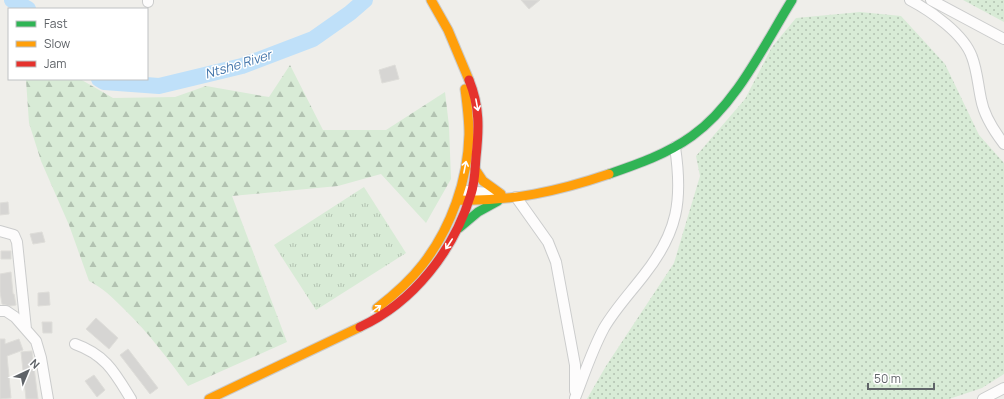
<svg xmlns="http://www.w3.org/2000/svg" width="1004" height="399" font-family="Manrope,sans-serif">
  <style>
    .grass { fill: url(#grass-tufts) }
    .forest { fill: url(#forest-firs) }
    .park { fill: url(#park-dots) }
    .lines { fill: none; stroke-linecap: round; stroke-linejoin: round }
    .river { stroke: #bfe0f9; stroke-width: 16 }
    .building { fill: #d6d5d3; stroke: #deddd9 }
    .street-casing { stroke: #cbcccc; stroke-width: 12 }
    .fast-casing { stroke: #cacacb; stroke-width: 11 }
    .slow-casing { stroke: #cacacb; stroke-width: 11 }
    .jam-casing { stroke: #cacacb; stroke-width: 11 }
    .street { stroke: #fdfcfc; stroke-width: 10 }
    .fast { stroke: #30b455; stroke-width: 9 }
    .slow { stroke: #ff9f0a; stroke-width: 9 }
    .jam { stroke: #e5322d; stroke-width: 9 }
    .oneway { stroke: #fff }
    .labels { text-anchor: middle; stroke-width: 3; stroke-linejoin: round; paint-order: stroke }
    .water-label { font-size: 13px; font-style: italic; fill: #4174aa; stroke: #fff }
  </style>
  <defs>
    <pattern id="grass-tufts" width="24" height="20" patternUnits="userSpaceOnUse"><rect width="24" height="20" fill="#d8ebd6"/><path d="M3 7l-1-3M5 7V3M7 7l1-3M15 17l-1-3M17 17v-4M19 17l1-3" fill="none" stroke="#b2c2b1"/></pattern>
    <pattern id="forest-firs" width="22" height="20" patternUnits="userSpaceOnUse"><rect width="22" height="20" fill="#d8ebd6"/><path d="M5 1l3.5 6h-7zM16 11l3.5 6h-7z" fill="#b2c2b1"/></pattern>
    <pattern id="park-dots" width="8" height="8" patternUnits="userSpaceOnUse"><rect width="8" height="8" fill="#d8ebd6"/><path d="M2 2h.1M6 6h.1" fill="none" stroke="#b2c2b1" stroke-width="1.8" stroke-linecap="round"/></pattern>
  </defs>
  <rect width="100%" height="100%" fill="#efeeea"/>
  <!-- grass -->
  <path class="grass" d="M364 187 406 253 316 310 274 245Z"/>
  <!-- forest -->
  <path class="forest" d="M290 65 323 130H386L445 92 449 126 451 179 426 223 381 174 338 186 232 196 287 342 188 386C168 359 148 332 123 308 112 297 103 288 89 281L69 225 41 161 29 123 26 80 80 79 113 98 175 97 206 86 269 97Z"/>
  <!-- park -->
  <path class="park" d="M963 0H1004V22Z
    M860 12 901 16 945 64 979 135 1004 163V374L982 388 949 399H587L606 366 674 263 700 176 696 156 745 99 772 47 796 18Z"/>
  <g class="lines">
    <!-- river -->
    <path class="river" d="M12 0 28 9
      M99 79 104 82 159 86 242 66 313 39 350 13 365 0"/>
  </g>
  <!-- building -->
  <path class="building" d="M521 0H540L529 9Z
    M395 65 399 79 382 83 379 70Z
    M8 202 9 214 0 215V203Z
    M42 232 45 242 33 244 30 234Z
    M1 251H11V259H1Z
    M11 272 13 294H14L16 305 10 306 2 304 0 292V274Z
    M49 292 50 305 38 306V293Z
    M96 318 118 338 109 349 86 329Z
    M42 322H52V333H43Z
    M0 339H5V344L19 339 23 350 7 356 11 398 0 399Z
    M128 349 158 388 150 394 120 355Z
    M32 351 38 399H26L21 352Z
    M94 375 105 390 97 397 85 381Z"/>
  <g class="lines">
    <defs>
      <path id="street" d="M910 0C931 11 964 34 972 57 977 70 978 85 981 99 984 116 994 131 1004 144
        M931 0 1004 39
        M148 2V0
        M466 191 500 194
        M516 197 548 242 556 262 575 365V391
        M0 231 14 235 17 242 26 329
        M0 311H6L15 317 36 341 41 358 48 399
        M75 344C106 355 115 373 131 399
        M575 398C584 375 592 350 604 328 615 309 631 292 644 275 678 232 683 200 675 147
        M983 399 1004 388"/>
      <path id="fast" d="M609 174C638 164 667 154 692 136 736 105 764 45 792 0
        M459 228 478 212 498 201"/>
      <path id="slow" d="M431 0 448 30 469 80
        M475 169 483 181 501 194
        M457 200C510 202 559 191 609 174
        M377 308C394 295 410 281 423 264 451 228 468 180 469 134 469 119 467 104 465 89
        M209 399 360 327"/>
      <path id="jam" d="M360 327C414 302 454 250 471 194 475 182 475 169 476 157 479 129 480 107 469 80"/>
    </defs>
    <!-- street casing -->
    <use href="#street" class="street-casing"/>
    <!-- fast casing -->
    <use href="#fast" class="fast-casing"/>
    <!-- slow casing -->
    <use href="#slow" class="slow-casing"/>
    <!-- jam casing -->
    <use href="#jam" class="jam-casing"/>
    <!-- street -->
    <use href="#street" class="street"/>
    <!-- fast -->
    <use href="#fast" class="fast"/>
    <!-- slow -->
    <use href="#slow" class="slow"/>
    <!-- jam -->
    <use href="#jam" class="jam"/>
  </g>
  <!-- one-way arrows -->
  <defs><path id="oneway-shaft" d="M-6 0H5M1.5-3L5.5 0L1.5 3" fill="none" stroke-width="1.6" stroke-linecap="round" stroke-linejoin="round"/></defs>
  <g class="oneway">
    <use href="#oneway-shaft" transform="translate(477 105) rotate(79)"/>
    <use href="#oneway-shaft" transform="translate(465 167) rotate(-79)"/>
    <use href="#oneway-shaft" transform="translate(449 244) rotate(123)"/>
    <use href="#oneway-shaft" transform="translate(376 309) rotate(-36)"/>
  </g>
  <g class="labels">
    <!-- water labels -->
    <g class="water-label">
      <text transform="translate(238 64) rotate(-17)" y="5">Ntshe River</text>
    </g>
  </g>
  <!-- legend -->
  <rect x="8" y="8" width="140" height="72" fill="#ffffff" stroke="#bfc1c3"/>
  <rect x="16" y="21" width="20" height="6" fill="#30b455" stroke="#bfc1c3"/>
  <text x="44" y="28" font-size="12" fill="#5f6368">Fast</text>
  <rect x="16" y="41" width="20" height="6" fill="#ff9f0a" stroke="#bfc1c3"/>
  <text x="44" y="48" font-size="12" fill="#5f6368">Slow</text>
  <rect x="16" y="61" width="20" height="6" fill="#e5322d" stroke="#bfc1c3"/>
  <text x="44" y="68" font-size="12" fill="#5f6368">Jam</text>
  <!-- north arrow -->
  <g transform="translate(28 371) rotate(44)" stroke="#ffffff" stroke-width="3" paint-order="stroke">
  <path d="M0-3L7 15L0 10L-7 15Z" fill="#5f6368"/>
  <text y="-6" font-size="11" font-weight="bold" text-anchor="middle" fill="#5f6368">N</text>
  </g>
  <!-- scale -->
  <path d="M868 383v6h66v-6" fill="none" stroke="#5f6368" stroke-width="2"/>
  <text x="874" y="383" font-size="12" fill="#5f6368" stroke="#ffffff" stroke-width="3" paint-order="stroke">50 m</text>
</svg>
